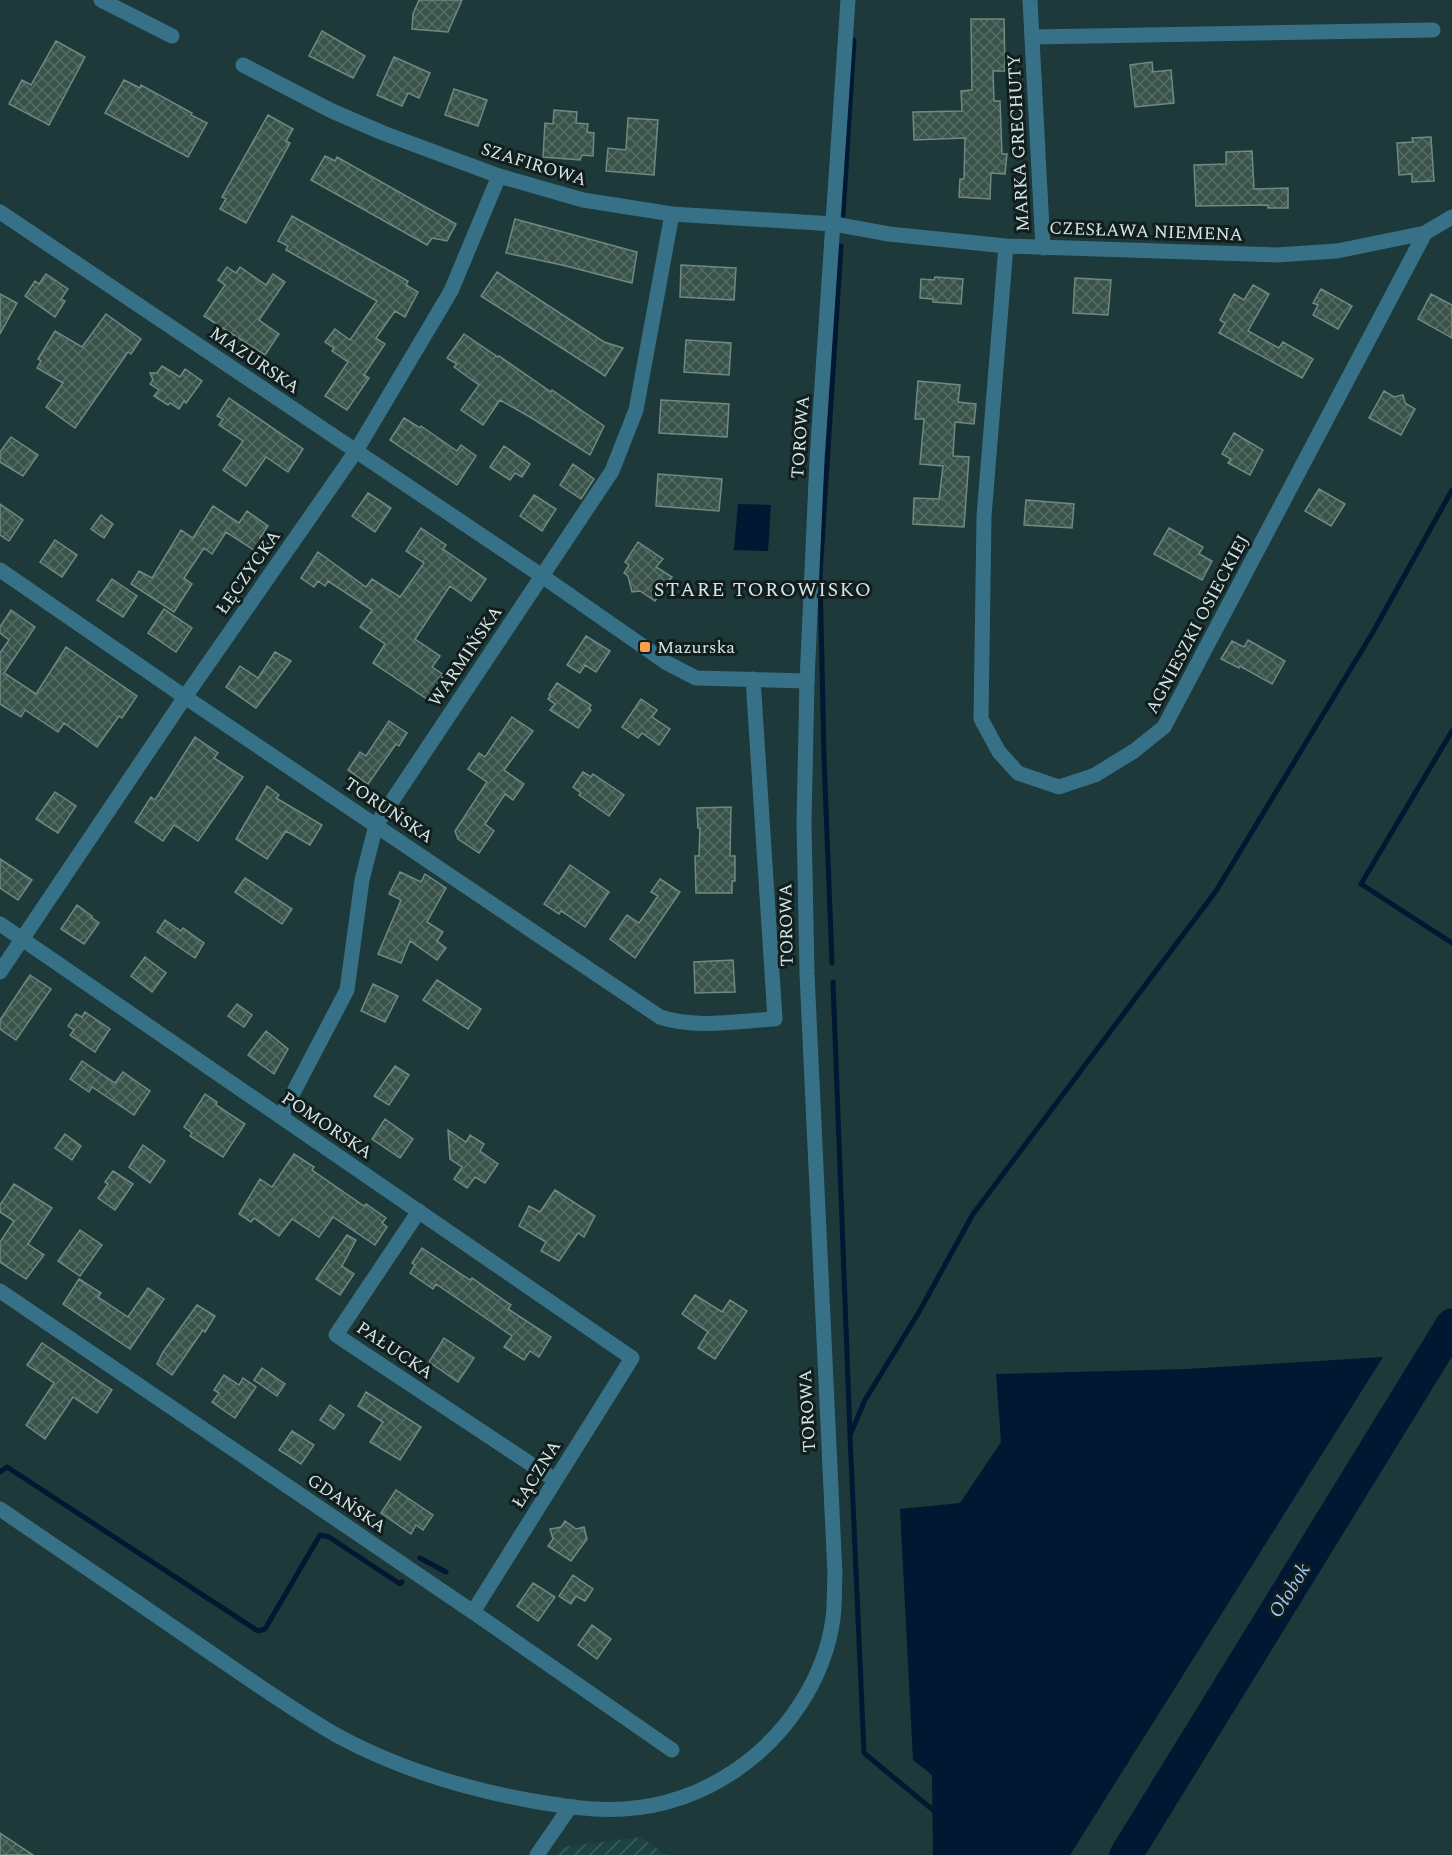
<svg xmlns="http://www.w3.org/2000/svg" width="1452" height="1855" font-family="Spectral,serif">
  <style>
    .industrial { fill: url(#industrial-furrows) }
    .water { fill: #021731 }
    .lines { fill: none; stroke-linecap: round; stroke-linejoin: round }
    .stream { stroke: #021731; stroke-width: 5 }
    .river { stroke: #021731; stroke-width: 33 }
    .building { fill: url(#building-cross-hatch); stroke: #6f8a80; stroke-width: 1.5 }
    .minor { stroke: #367188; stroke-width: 15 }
    .tertiary { stroke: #367188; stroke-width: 15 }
    .poi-dot { fill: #f9a04d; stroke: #121e1e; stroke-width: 2 }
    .labels { text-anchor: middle; stroke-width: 6; stroke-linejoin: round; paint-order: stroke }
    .street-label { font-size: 18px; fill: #d6e6e6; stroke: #121e1e }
    .poi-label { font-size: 18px; fill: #d6e6e6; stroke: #121e1e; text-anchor: start }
    .neighbourhood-label { font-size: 20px; letter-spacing: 1.5px; fill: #d6e6e6; stroke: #121e1e }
    .water-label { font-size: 20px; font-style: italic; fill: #a0c5f3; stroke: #121e1e }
  </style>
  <defs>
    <pattern id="industrial-furrows" width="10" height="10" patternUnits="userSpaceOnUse" patternTransform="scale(1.5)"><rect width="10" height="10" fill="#1c4344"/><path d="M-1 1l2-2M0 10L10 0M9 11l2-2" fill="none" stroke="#3c5e5f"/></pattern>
    <pattern id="building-cross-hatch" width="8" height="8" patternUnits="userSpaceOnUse" patternTransform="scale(1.5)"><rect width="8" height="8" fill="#3a534a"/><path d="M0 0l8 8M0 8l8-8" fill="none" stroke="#566c64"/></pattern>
  </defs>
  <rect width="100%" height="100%" fill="#1d393a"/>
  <!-- industrial -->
  <path class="industrial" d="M641 1837 666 1855H557L563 1847Z"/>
  <!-- water -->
  <path class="water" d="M738 504 771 505 768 551 734 550Z
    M1383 1357 1070 1855H933L932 1775 913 1760 900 1509 960 1503 1001 1442 996 1374 1187 1369Z"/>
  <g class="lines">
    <!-- stream -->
    <path class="stream" d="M843 215 854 40
      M1452 731 1361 884 1452 943
      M832 963 824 757 820 574 841 246
      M833 982 850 1434
      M0 1472 7 1467 258 1631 265 1629 320 1535 329 1537 400 1584 402 1582
      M420 1558 446 1572
      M933 1810 864 1753 850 1435 865 1400 919 1312 973 1214 1216 891 1373 632 1452 490"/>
    <!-- river -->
    <path class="river" d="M1126 1855 1452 1325"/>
  </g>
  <!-- building -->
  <path class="building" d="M419 0H462L448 32 412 29 413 14Z
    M971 19H1004L1005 71H993L994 101H1000L1002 154H1007L1005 174 991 173 990 199 959 197 960 179H964L965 138 914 140 913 112 962 111 961 91 972 90Z
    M322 31 365 56 353 78 309 56Z
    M56 41 85 57 49 125 9 104 22 80 31 85Z
    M394 57 430 73 419 98 408 93 402 106 377 95Z
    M1152 62 1153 72 1171 70 1174 103 1135 107 1130 65Z
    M124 80 140 88 141 85 192 113 191 115 207 123 188 157 105 113Z
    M454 89 487 100 478 126 445 115Z
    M554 110 577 112 576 123 588 124 587 132 594 133 593 156 582 155 580 160 543 157 545 123 553 124Z
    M268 115 293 129 286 141 290 143 246 223 220 209 226 199 222 197Z
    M628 118 658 120 654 175 606 171 608 148 626 150Z
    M1431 137 1434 181 1412 182V174L1399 175 1397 143 1413 142 1412 138Z
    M1252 151 1254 189 1288 188V208H1268V205L1196 206 1194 165 1226 164V152Z
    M325 156 335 161 337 157 456 224 447 241 432 238 427 245 311 180Z
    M292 216 408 281 406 285 418 292 405 317 395 311 376 338 385 344 364 375 369 378 347 410 325 396 348 362 332 351 334 348 325 342 335 329 350 340 377 301 286 250 288 246 278 241Z
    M515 219 637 252 632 283 562 265 506 253Z
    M681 265 736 268 734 300 680 297Z
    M227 267 236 273 240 267 266 285 273 274 285 282 259 320 279 334 265 355 204 316 225 285 218 280Z
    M497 272 604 342 623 348 605 376 481 296Z
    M46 274 68 289 61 299 65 301 55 317 25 296 35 281 39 284Z
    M935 277 963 279 961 304 933 302V299L920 298 921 279 934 280Z
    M1075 278 1111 280 1108 315 1073 313Z
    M1253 285 1269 294 1248 331 1279 348 1283 342 1313 359 1302 378 1219 333 1225 323 1220 320 1234 294 1244 300Z
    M1321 289 1352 306 1338 329 1313 315 1318 305 1313 303Z
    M0 294 17 303 0 334Z
    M1431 294 1452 305V338L1418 319Z
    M106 314 141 339 131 354 128 352 75 428 46 407 63 383 37 368 41 361 38 359 55 331 82 347Z
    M464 334 498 357 499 356 551 392 552 390 604 426 590 455 530 417 500 400 483 425 461 410 479 385 454 367 457 364 447 358Z
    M686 340 731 343 729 375 684 372Z
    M162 366 180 377 185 369 202 381 186 403 184 401 179 409 170 403 168 405 154 396 159 390 150 384 153 380 150 373H157Z
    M918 381 960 385 958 402 976 404 974 424 955 422 953 456 969 457 964 527 913 524 914 498 939 499 943 466 920 464 924 419H915Z
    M1384 391 1394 397 1403 395 1405 403 1415 409 1401 435 1369 418Z
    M229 398 303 449 288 472 266 457 246 486 223 470 243 441 219 425 223 419 217 416Z
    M661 400 729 404 727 437 659 433Z
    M404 418 420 428 421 426 457 451 461 445 476 456 457 485 390 440Z
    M1234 433 1263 450 1250 475 1228 463 1231 459 1222 454Z
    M11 437 38 455 23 476 0 462V452Z
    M504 446 530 464 522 477 515 473 510 480 490 467Z
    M573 464 594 479 581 499 560 485Z
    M658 474 722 479 719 511 656 506Z
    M1319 489 1345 504 1331 526 1305 511Z
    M368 493 391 508 375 532 352 516Z
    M534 495 556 509 542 531 520 516Z
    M1026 500 1074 504 1072 528 1024 525Z
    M0 504 23 520 9 541 0 535Z
    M213 506 239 523 247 511 268 526 260 538 270 545 263 556 226 532 212 554 204 548 184 578 192 584 174 612 131 584 139 571 152 578 181 530 193 538Z
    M101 515 113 524 104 538 91 529Z
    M421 528 446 545 443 549 486 579 471 601 450 586 415 639 440 656 432 667 444 675 427 699 373 663 385 644 360 627 372 610 328 581 325 586 318 581 314 587 301 578 318 552 366 587 372 579 400 597 424 563 406 551Z
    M1169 528 1203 547 1199 554 1212 561 1202 580 1154 554Z
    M55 540 77 555 62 577 40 562Z
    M638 542 663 559 656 567 672 577 655 601 640 591 632 592 628 576 624 573 629 565 625 562Z
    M112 579 137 596 123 617 97 600Z
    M164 609 192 628 176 652 148 633Z
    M11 610 35 627 4 673 36 694 66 647 137 696 122 718 119 716 97 747 64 723 58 732 25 710 21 717 0 704V653L9 640 0 633V627Z
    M586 636 610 651 596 672 585 665 580 673 567 665Z
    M1248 640 1285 661 1272 684 1240 666 1239 668 1221 659 1232 641 1244 647Z
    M275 652 291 661 256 708 226 687 240 666 258 678Z
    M557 683 591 705 589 709 591 710 578 728 550 710 555 704 548 699 550 696 549 695Z
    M641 699 657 710 652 717 670 729 659 745 642 733 638 738 622 727Z
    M512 717 533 731 504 770 524 784 513 800 505 794 485 824 494 831 479 853 458 839 455 831 487 782 468 769 479 753 485 757Z
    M389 721 407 733 399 746 396 744 368 784 348 770 360 752 366 756Z
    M195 737 218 753 214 758 243 777 198 841 174 825 163 841 135 822 151 797 155 800Z
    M583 772 591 777 593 774 624 795 609 816 579 795 581 793 573 787Z
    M267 786 279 795 276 798 322 825 310 845 286 831 267 859 236 839Z
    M55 792 76 806 58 833 36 819Z
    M731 807 730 856H735V881H732V893H696L695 856H699L700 828H698L697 808Z
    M0 859 32 880 18 900 0 888Z
    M570 865 609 892 585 927 561 911 559 914 544 904Z
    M400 872 421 882 425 874 446 888 427 922 443 932 437 941 446 948 437 960 410 941 401 963 378 954 401 900 389 894Z
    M245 878 292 909 282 924 235 892Z
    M660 879 680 892 635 958 610 939 627 915 639 923 658 896 651 892Z
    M77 905 92 916 91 917 99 923 84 944 61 929Z
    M165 920 181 931 183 928 204 943 195 958 157 932Z
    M145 957 166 973 152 992 131 976Z
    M733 960 735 992 695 993 694 962Z
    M30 975 51 989 16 1040 0 1029V1020Z
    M437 980 481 1009 468 1029 423 1000Z
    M373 984 398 996 385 1022 361 1011Z
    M237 1004 252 1015 244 1027 228 1016Z
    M85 1012 110 1029 95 1052 70 1035 74 1030 68 1026 76 1014 82 1017Z
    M266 1031 288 1049 274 1074 248 1055Z
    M82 1061 115 1083 123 1072 150 1091 134 1115 92 1087 89 1092 70 1079Z
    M395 1066 409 1075 389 1105 374 1096Z
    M205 1094 217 1102 216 1105 245 1124 223 1157 190 1136 192 1133 184 1127Z
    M385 1119 413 1139 400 1158 372 1139Z
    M448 1130 466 1142 470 1135 484 1144 480 1151 498 1164 485 1183 475 1177 467 1188 454 1179 462 1167 450 1159Z
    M65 1134 81 1146 72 1160 55 1148Z
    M143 1145 165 1161 150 1183 129 1167Z
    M294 1154 314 1167 312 1170 364 1206 366 1204 386 1218 382 1223 387 1227 375 1245 333 1217 319 1237 292 1219 279 1236 254 1218 251 1222 239 1214 260 1179 272 1187Z
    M113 1171 133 1184 115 1210 98 1198 108 1184 105 1182Z
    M14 1184 52 1208 28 1244 44 1255 26 1279 0 1262V1242L14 1221 0 1212V1205Z
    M555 1190 595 1216 584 1237 578 1233 559 1261 541 1251 546 1242 519 1226 529 1206 540 1212Z
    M80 1230 102 1245 80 1276 58 1261Z
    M347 1235 356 1240 342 1266 354 1274 340 1295 316 1279Z
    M422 1248 470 1280 472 1278 511 1305 508 1309 551 1337 539 1357 530 1351 524 1360 504 1347 512 1336 436 1284 433 1289 410 1273 415 1265 412 1263Z
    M79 1279 101 1293 98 1297 128 1317 148 1288 164 1299 130 1349 63 1304Z
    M695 1295 722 1312 730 1300 747 1311 715 1359 698 1348 708 1332 682 1314Z
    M197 1305 215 1316 205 1332 203 1330 172 1375 157 1364 163 1352Z
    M444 1338 474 1358 458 1382 429 1362Z
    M42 1343 112 1390 97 1413 73 1397 45 1439 26 1425 54 1383 27 1365Z
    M262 1368 285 1384 277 1396 254 1380Z
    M224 1375 239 1385 243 1378 256 1387 235 1418 212 1402 219 1393 214 1390Z
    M366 1392 421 1427 400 1460 370 1442 383 1422 358 1406Z
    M330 1405 344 1415 334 1429 320 1420Z
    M292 1431 314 1445 301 1464 279 1450Z
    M396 1490 433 1515 423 1530 416 1525 411 1534 381 1513Z
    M565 1521 576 1529 584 1527 587 1539 571 1561 548 1546 553 1539 550 1529 561 1527Z
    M573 1575 593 1589 585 1601 576 1596 571 1604 559 1596Z
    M533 1583 555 1597 538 1621 517 1606Z
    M592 1625 611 1639 597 1659 578 1645Z
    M0 1833 33 1855H0Z"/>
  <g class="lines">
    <!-- minor -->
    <path class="minor" d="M101 0 172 36
      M1030 0 1043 248
      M1033 37 1433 30
      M243 65 332 111 383 133 499 176 583 200 672 214 834 224 889 234 1006 246 1276 255 1337 251 1425 233 1452 217
      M0 212 542 576 667 663 696 678 807 681
      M1006 246 984 516 981 719 999 752 1018 773 1059 787 1095 775 1134 751 1164 727 1425 233
      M0 570 185 697 660 1017C697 1029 737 1021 775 1019L753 679
      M0 924 632 1358 473 1612
      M0 972 185 697 356 451 451 291 499 176
      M281 1116 347 990 362 880 376 825 612 471 636 410 672 214
      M419 1211 336 1335 555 1480
      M0 1291 473 1612 672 1750
      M537 1855 570 1807"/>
    <!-- tertiary -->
    <path class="tertiary" d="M0 1509C68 1555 137 1602 205 1649 249 1679 292 1710 338 1736 399 1769 466 1789 533 1801 563 1806 593 1811 623 1809 663 1807 703 1793 736 1770 786 1736 825 1679 833 1618 835 1604 834 1589 835 1575L807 974 804 822 807 681 817 459 848 0"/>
  </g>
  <!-- markers -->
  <rect class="poi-dot" x="639" y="641" width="12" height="12" rx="3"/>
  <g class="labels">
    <!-- street labels -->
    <g class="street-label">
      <text transform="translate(1018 143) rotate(-93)" y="6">MARKA GRECHUTY</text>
      <text transform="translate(534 164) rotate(17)" y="6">SZAFIROWA</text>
      <text transform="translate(1146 231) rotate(2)" y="6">CZESŁAWA NIEMENA</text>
      <text transform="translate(255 360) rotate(34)" y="6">MAZURSKA</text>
      <text transform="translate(800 437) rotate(-86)" y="6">TOROWA</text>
      <text transform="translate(248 572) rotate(-55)" y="6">ŁĘCZYCKA</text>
      <text transform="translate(1197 624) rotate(-62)" y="6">AGNIESZKI OSIECKIEJ</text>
      <text transform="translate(465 656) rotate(-56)" y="6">WARMIŃSKA</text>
      <text transform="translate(389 810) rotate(34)" y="6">TORUŃSKA</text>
      <text transform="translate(786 925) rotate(-91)" y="6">TOROWA</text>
      <text transform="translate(327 1125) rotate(34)" y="6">POMORSKA</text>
      <text transform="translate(395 1350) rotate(34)" y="6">PAŁUCKA</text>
      <text transform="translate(807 1411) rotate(-93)" y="6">TOROWA</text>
      <text transform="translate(536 1474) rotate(-58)" y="6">ŁĄCZNA</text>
      <text transform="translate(347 1503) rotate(34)" y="6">GDAŃSKA</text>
    </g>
    <!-- poi labels -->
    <g class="poi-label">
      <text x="657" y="653">Mazurska</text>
    </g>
    <!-- neighbourhood labels -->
    <g class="neighbourhood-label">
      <text x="763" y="596">STARE TOROWISKO</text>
    </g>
    <!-- water labels -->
    <g class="water-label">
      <text transform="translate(1289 1590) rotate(-58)" y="7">Ołobok</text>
    </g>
  </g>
</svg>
